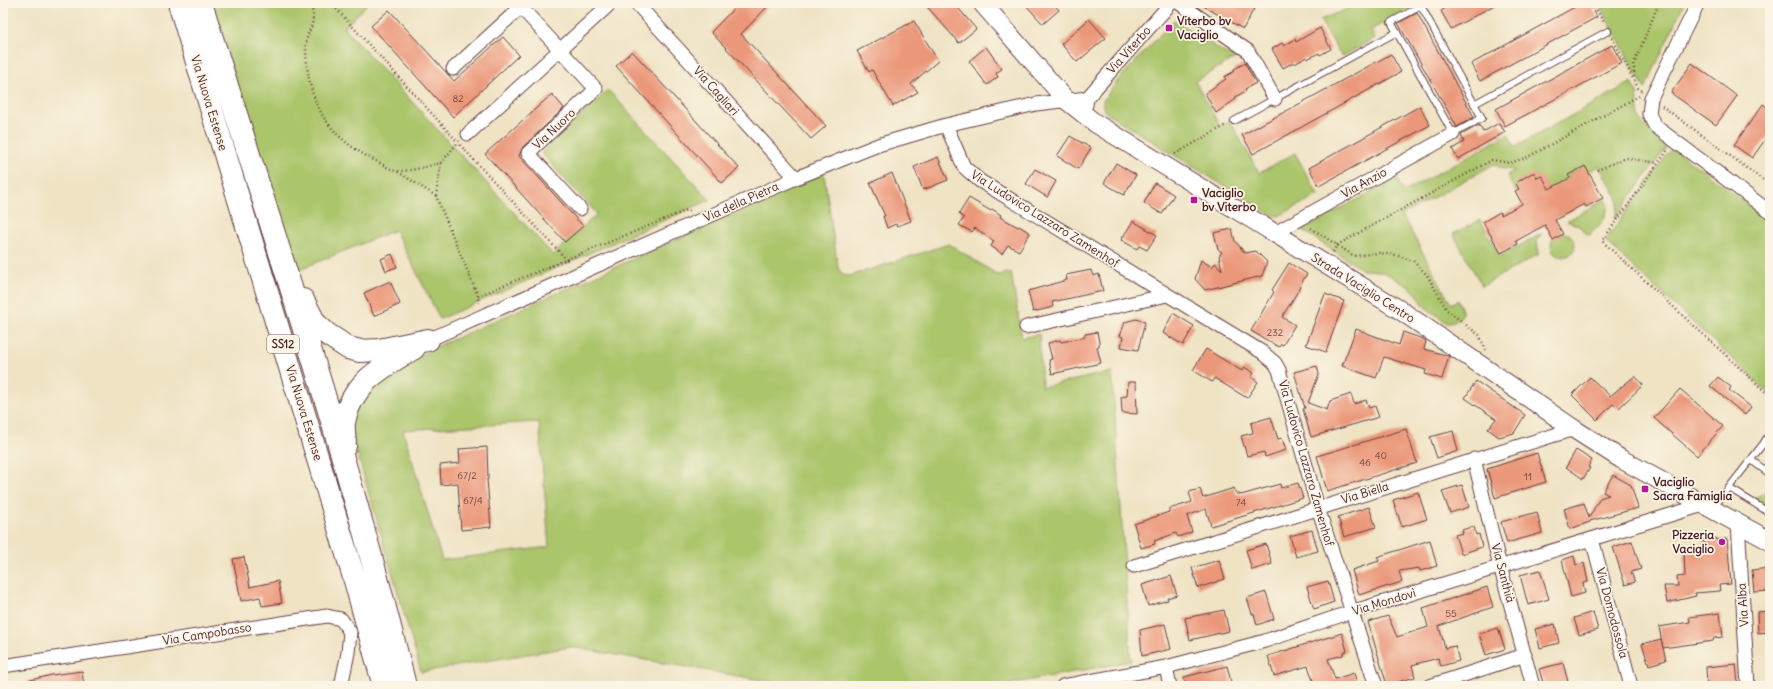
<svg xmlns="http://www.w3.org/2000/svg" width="1773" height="689" font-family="Delius,sans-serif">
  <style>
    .green { fill: #aac56b; stroke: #7a724b; fill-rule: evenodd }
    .building { fill: #eb987a }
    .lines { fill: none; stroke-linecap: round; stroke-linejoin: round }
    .lane-casing { stroke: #633c42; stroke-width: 8 }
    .street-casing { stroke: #633c42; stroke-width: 15 }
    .secondary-casing { stroke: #633c42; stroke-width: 20 }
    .highway-casing { stroke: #633c42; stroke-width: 24 }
    .path { stroke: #633c42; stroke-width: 2.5; stroke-dasharray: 1 3; stroke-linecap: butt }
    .lane { stroke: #fff; stroke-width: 6 }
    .street { stroke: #fff; stroke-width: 13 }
    .secondary { stroke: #fff; stroke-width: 18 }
    .highway { stroke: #fff; stroke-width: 22 }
    .poi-dot { fill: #b5179e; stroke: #fcf5e5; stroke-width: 1.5 }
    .labels { text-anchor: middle; stroke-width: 3.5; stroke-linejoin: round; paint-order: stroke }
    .number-label { font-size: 10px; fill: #723d3f }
    .shield { fill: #fcf5e5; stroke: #7f5f63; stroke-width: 1 }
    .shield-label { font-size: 11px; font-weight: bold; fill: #4a1f2b }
    .poi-label { font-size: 12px; font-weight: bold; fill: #4a1f2b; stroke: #fcf5e5; text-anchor: start }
    .street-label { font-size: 12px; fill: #4a1f2b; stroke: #fcf5e5 }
  </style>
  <rect width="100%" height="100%" fill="#fcf5e5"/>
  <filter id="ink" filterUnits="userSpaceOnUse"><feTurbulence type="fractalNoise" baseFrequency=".025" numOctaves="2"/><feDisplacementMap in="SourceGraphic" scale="8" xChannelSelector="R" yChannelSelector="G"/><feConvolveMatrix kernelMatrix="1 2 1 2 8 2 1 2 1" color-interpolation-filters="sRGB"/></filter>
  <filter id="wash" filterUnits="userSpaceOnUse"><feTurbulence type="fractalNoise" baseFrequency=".012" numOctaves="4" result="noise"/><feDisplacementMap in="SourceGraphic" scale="16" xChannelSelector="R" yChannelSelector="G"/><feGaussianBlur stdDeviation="0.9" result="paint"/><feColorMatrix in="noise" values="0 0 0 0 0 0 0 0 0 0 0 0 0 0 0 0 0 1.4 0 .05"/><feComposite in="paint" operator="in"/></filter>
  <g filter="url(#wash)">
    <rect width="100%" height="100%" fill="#efe3c4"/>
    <!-- green -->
    <path class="green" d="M211 3H368L344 28 553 255 597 214 541 153 608 90 710 200 440 319 395 230 298 270Z
      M1362 3H1419L1371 30 1375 38 1342 57 1320 20Z
      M1598 3H1684L1645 89 1639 78Z
      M1174 20 1228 55 1239 49 1242 54 1195 81 1220 126 1230 120 1259 173 1295 153 1318 195 1279 216 1271 215 1105 112 1103 107V101L1118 80Z
      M1632 82C1639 95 1637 94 1638 108 1638 126 1656 135 1668 145L1615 219 1618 205 1617 197 1599 166 1588 172 1584 166 1568 175 1571 180 1550 192 1535 174 1517 182 1519 189 1515 191 1507 175 1515 170 1504 169 1494 164 1402 215 1451 304 1458 300 1463 313C1459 320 1455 323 1447 323L1424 306 1419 297 1411 288 1387 274 1378 271 1363 270 1302 230 1396 178 1404 192 1508 134 1515 147Z
      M1672 148 1770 220V394L1605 241Z
      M824 174 838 268 843 275 850 276 949 244 998 275 1011 272 1022 338 1039 334 1042 387 1112 372 1131 661 1000 686H796L570 647 421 672 349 425 356 404 379 378 438 346ZM539 422 549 547 442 560 403 430Z
      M1606 199C1611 215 1600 224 1590 235L1585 233 1579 226 1567 221Z
      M1480 220 1500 256 1541 234 1537 240 1539 254 1482 286 1453 234Z
      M1551 245a12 12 0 1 1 24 0a12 12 0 1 1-24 0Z
      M1770 489V508L1754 499Z"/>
    <g id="blocks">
      <!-- building -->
      <path class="building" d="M739 3H771L741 34 826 126 811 139 711 32Z
        M924 3H954L976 29 959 43Z
        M1024 3H1053L1059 10 1043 24Z
        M1198 3H1248L1255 7 1243 29Z
        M1455 3H1498L1451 29 1441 11Z
        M1582 3H1590L1597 17 1480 81 1471 64Z
        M389 10 454 81 503 37 519 55 453 117 371 26Z
        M1417 13 1474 117 1457 127 1398 23Z
        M1089 19 1106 38 1077 62 1061 44Z
        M914 21 938 61 911 84 918 92 893 106 872 70 869 72 857 51Z
        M1320 28 1331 49 1320 55 1319 53 1307 59 1306 57 1295 64 1294 62 1283 68 1272 49 1282 43 1284 46 1295 39 1296 42Z
        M1612 45 1622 63 1505 126 1496 109Z
        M986 47 1002 69 996 73 998 77 987 85 969 61Z
        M632 51 739 168 722 183 616 66Z
        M1391 54 1401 72 1253 154 1242 135Z
        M1245 63 1256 83 1245 89 1246 91 1235 97 1236 99 1216 113 1205 93 1226 79 1224 77 1235 71 1234 69Z
        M1692 63 1737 96 1716 125 1671 93Z
        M552 94 564 108 523 147 519 156 583 226 565 242 485 154Z
        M1763 104 1770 110V133L1752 158 1734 145Z
        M1420 106 1430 125 1319 186 1309 168Z
        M1499 123 1505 132 1458 159 1452 149 1464 142 1461 135 1479 125 1483 132Z
        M1070 136 1091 148 1078 169 1057 156Z
        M938 157 948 180 923 190 914 167Z
        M1116 163 1136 175 1124 195 1104 183Z
        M1585 166 1603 198 1586 207 1584 204 1555 220 1563 234 1553 240 1545 225 1516 241 1518 244 1501 253 1483 222 1500 212 1501 215 1522 204 1515 191 1519 189 1516 184 1517 182 1532 173H1535L1537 178 1542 176 1549 189 1570 178 1568 175Z
        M1035 169 1056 181 1047 197 1026 184Z
        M892 173 911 221 897 226 896 224 887 228 883 216H885L870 183Z
        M1155 183 1174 195 1162 214 1144 203Z
        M969 198 991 211 992 209 1001 215 1000 217 1018 227 1019 226 1030 233 1019 251 1008 245 1002 254 991 246 994 241 975 228 972 232 959 225 964 218 959 214Z
        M1133 221 1157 235 1147 250 1139 246 1137 249 1121 240Z
        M1232 229 1235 241 1245 253 1256 251 1267 262 1262 276 1205 290 1195 279 1201 260 1212 267 1215 263 1222 270 1219 256 1222 252 1218 249 1214 233Z
        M392 254 397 267 386 271 381 259Z
        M1289 263 1307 274 1300 285 1301 286 1282 317 1295 325 1283 345 1281 344 1279 347 1251 331 1274 292 1272 290Z
        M1091 270 1093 276 1099 274 1103 291 1052 302 1053 307 1033 312 1028 291 1067 280 1066 275Z
        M390 281 400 304 374 316 364 293Z
        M1325 294 1344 301 1326 352 1306 345Z
        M1173 313 1194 326 1183 345 1163 333Z
        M1136 319 1145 322 1138 350 1121 347 1123 337 1120 336 1125 322Z
        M1356 329 1399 345 1403 332 1423 339 1426 341 1424 349 1449 356 1442 379 1425 374 1426 370 1384 357 1376 378 1342 366Z
        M1097 332 1099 342V346L1097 347 1101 363 1052 374 1049 360 1052 359 1048 343 1060 340 1061 342 1085 337V334Z
        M1206 349 1242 371 1244 367 1254 373 1251 377 1258 382 1247 398 1214 378 1212 382 1193 370Z
        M1317 366 1319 374 1308 403 1327 410 1330 401 1351 394 1354 404 1366 400 1369 408 1375 406 1379 417 1311 437 1303 409 1305 408 1294 372Z
        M1635 376 1643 385 1618 409 1613 404 1597 420 1572 395 1590 377 1610 396Z
        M1718 377 1731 387 1729 390 1751 407 1745 415 1710 386Z
        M1476 381 1525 415 1514 433 1499 437 1488 429 1496 419 1465 398Z
        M1128 382H1136L1137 414 1122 413 1121 397 1127 396Z
        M1680 389 1723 426 1697 456 1654 418Z
        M1271 417 1278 439 1282 438 1286 450 1265 457 1264 452 1247 456 1241 436 1253 433 1251 423Z
        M1406 429 1417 463 1327 491 1317 456Z
        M1453 431 1458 451 1437 458 1430 437Z
        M487 447 488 479H487L491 527 461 530 458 483 441 485 440 465 460 463 459 449Z
        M1576 450 1592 460 1588 467 1590 468 1583 479 1566 467Z
        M1537 453 1546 482 1495 498 1487 469Z
        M1613 475 1631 485 1638 508 1590 521V522L1570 529 1564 509 1584 503 1589 518 1600 498 1609 495 1603 492Z
        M1298 483 1303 498 1211 526 1206 509 1187 516 1192 532 1178 537 1176 533 1154 541 1155 544 1141 548 1134 524 1169 512V509L1192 502 1189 492 1200 489 1203 498 1234 488 1236 494H1240L1241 495 1280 484 1281 488Z
        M1462 485 1469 507 1450 513 1442 491Z
        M1418 492 1427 519 1402 527 1393 500Z
        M1369 507 1376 527 1344 537 1338 517Z
        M1537 512 1542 533 1507 543 1501 522Z
        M1474 526 1476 535 1479 534 1482 547 1461 554 1455 535 1463 533 1462 530Z
        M1312 530 1318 551 1296 557 1290 536Z
        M1716 538 1717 540 1727 539 1731 584 1719 585 1720 591 1695 593 1696 596 1667 603 1664 586H1678L1677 577 1685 576 1684 554 1704 549V539Z
        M1430 540 1437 566 1420 571 1419 568 1399 571 1402 582 1359 595 1352 570 1379 561 1377 557Z
        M1632 541 1641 569 1631 572 1635 582 1625 585 1613 547Z
        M1266 544 1272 564 1252 570 1246 550Z
        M1574 556 1576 565 1584 563 1588 582 1583 583 1585 593 1571 597 1562 560Z
        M244 557 250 587 278 581 282 603 262 606 260 597 241 601 233 559Z
        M1219 560 1225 579 1198 588 1192 568Z
        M1770 568V591L1754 592 1752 570Z
        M1540 570 1549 599 1528 605 1520 575Z
        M1171 576 1177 595 1167 598 1168 600 1148 606 1142 585Z
        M1328 581 1334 602 1314 609 1307 587Z
        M1487 587 1493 607 1439 626 1445 648 1455 646 1459 661 1441 666 1438 658 1412 665 1415 677 1387 685 1368 622 1388 616 1397 637 1428 627 1423 608Z
        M1266 592 1274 619 1257 625 1254 614H1252L1247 598Z
        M1224 610 1229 631 1190 640 1185 618Z
        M1770 611V632L1758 633 1757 612Z
        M1593 612 1598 630 1579 635 1574 618Z
        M1720 613 1723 637 1714 638 1713 641 1663 648 1666 660 1649 665 1642 644 1661 639 1663 648 1659 627 1690 622 1689 617Z
        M1165 624 1171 649 1142 656 1140 630Z
        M1555 624 1559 643 1540 648 1535 629Z
        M1498 628 1505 649 1486 655 1479 634Z
        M1342 633 1347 651 1343 653V655L1328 659 1335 679 1354 673 1358 686H1315L1308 666 1274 676 1268 656Z
        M1563 663 1569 686H1544L1539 669Z
        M1736 664 1738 685 1707 686 1706 667Z
        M1227 666 1232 686H1186L1184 677Z
        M82 671 84 686H27L26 681 52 675Z"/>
    </g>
  </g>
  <g filter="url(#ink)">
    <use href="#blocks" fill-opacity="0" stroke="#633c42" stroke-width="1"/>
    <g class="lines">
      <defs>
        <path id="lane" d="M1421 6 1482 118 1453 134 1391 22 1427 3
          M1474 104 1608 31
          M1234 121 1397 32
          M1751 460 1770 474
          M1729 488 1770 513
          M1713 508 1763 444 1770 433"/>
        <path id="street" d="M517 3 596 89 528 153 580 209
          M636 3 796 178
          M1179 3 1248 51 1275 99
          M1698 3 1651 98 1649 114 1655 126 1770 212
          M453 69 521 7
          M1086 105 1087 98 1171 3
          M946 125 964 167 980 181 1262 352 1275 363 1279 370 1318 508 1376 686
          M468 134 611 3
          M1275 233 1453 134
          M1026 327 1167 295
          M428 340 796 178 878 145 946 125 1036 104 1087 98
          M1474 459 1500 566 1533 686
          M1738 523 1748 686
          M1592 539 1631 686
          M1134 566 1574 429
          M3 666 327 616 341 619 350 632 348 653 341 686
          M1166 667 1170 686
          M1063 686 1166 667 1265 641 1351 612 1703 505
          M1430 686 1525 655"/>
        <path id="secondary" d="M982 3 1066 100 1095 123 1400 310 1574 429 1621 459 1770 541"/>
        <path id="highway" d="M179 3 356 584 384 686
          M201 3C272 230 348 455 405 686
          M303 300 315 323 327 334 348 348 360 351 379 350 428 340
          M345 446C345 438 343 429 344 422 352 382 383 367 414 348"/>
      </defs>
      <!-- lane casing -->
      <use href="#lane" class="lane-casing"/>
      <!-- street casing -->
      <use href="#street" class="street-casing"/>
      <!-- secondary casing -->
      <use href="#secondary" class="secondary-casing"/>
      <!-- highway casing -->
      <use href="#highway" class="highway-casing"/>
      <!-- path -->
      <path class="path" d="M309 3C320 22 305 31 306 47 307 101 325 135 374 160 381 163 391 171 399 171 412 171 428 166 441 163L459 141
        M331 3 456 140
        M1593 3 1604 23
        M1612 38 1638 88 1642 91
        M1634 77V64L1659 3
        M1662 106 1770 185
        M460 145 567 260
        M1667 151 1602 241 1770 396
        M1175 154 1226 125
        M1597 170 1626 158 1658 163
        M398 172 436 196 478 296 479 303
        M436 196 441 163
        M1311 228 1354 256 1378 253 1396 255 1413 261 1427 275 1447 310 1479 335 1486 350
        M1333 252 1337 245 1492 160 1510 163 1528 157 1639 96
        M478 296 687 210 690 211"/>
      <!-- lane -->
      <use href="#lane" class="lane"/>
      <!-- street -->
      <use href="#street" class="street"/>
      <!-- secondary -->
      <use href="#secondary" class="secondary"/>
      <!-- highway -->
      <use href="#highway" class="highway"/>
    </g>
  </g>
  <!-- markers -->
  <g class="poi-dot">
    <rect x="1165" y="24" width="8" height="8" rx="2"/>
    <rect x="1190" y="196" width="8" height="8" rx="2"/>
    <rect x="1641" y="485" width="8" height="8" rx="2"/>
    <circle cx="1722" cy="542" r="4"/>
  </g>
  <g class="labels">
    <!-- number labels -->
    <g class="number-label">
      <text x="458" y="102">82</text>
      <text x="1275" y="336">232</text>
      <text x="1381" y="459">40</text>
      <text x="1365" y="466">46</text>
      <text x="467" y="479">67/2</text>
      <text x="1528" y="480">11</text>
      <text x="473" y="504">67/4</text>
      <text x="1241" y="506">74</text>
      <text x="1451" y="617">55</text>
    </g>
    <!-- shield labels -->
    <rect class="shield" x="267" y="335" width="32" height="18" rx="3"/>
    <g class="shield-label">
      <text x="283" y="348">SS12</text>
    </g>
    <!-- poi labels -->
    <g class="poi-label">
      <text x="1177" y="25">Viterbo bv<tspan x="1177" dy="14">Vaciglio</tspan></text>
      <text x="1202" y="197">Vaciglio<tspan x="1202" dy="14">bv Viterbo</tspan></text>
      <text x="1653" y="486">Vaciglio<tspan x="1653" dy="14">Sacra Famiglia</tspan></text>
      <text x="1714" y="539" text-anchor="end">Pizzeria<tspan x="1714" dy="14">Vaciglio</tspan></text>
    </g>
    <!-- street labels -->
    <g class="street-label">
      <text transform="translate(1129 50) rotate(-48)" y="4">Via Viterbo</text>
      <text transform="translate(716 91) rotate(48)" y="4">Via Cagliari</text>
      <text transform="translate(209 103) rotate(73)" y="4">Via Nuova Estense</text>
      <text transform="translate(554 129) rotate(-43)" y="4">Via Nuoro</text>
      <text transform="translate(1364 183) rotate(-29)" y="4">Via Anzio</text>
      <text transform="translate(741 202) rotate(-24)" y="4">Via della Pietra</text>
      <text transform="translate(1045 219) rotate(32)" y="4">Via Ludovico Lazzaro Zamenhof</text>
      <text transform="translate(1363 288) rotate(32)" y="4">Strada Vaciglio Centro</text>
      <text transform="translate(304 413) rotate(73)" y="4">Via Nuova Estense</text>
      <text transform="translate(1306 463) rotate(74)" y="4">Via Ludovico Lazzaro Zamenhof</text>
      <text transform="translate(1365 493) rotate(-17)" y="4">Via Biella</text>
      <text transform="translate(1503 573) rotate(75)" y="4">Via Santhià</text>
      <text transform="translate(1384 602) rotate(-17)" y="4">Via Mondovì</text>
      <text transform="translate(1743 605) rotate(-94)" y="4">Via Alba</text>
      <text transform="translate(1612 613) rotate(75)" y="4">Via Domodossola</text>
      <text transform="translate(207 634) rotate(-9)" y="4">Via Campobasso</text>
    </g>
  </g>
  <!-- margin -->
  <rect width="1773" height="689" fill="none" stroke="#fcf5e5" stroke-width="16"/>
</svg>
